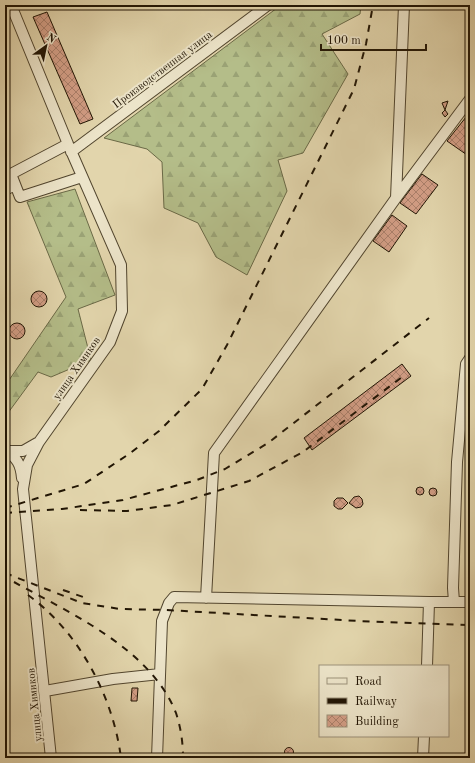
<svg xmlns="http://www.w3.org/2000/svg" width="475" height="763" font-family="'Old Standard TT',serif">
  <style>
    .forest { fill: url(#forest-firs); stroke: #6a6946 }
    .building { fill: url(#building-cross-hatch); stroke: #211504 }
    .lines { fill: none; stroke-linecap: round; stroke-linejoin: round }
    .minor-casing { stroke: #51452e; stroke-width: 12 }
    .minor { stroke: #ece4c9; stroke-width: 10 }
    .rail { stroke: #211504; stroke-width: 2; stroke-dasharray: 7 7; stroke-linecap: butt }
    .labels { text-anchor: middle; stroke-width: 4; stroke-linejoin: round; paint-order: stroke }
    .street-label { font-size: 11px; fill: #211504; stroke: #ece4c9 }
  </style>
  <defs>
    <pattern id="forest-firs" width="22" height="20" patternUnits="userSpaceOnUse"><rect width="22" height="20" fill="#b4bd89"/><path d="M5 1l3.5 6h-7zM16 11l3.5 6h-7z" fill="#9aa275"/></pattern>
    <pattern id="building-cross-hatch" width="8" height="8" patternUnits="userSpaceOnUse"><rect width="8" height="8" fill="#d39e86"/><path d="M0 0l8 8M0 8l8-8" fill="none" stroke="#ab806b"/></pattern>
  </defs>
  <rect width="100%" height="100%" fill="#e2d5ac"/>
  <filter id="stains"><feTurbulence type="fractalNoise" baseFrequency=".005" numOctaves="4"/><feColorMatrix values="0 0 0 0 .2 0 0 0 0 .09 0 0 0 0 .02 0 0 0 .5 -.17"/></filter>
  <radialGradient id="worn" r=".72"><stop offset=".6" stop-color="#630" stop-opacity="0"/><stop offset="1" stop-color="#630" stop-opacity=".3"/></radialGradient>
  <!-- forest -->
  <path class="forest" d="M281 5H361L360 14 322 34 348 74 303 153 278 160 287 191 247 275 216 257 198 223 164 208 162 162 147 149 104 138Z
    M75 189 115 295 78 309 91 360 51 377 38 372 5 417V386L66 297 27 202Z"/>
  <!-- building -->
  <path class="building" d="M47 12 93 119 80 124 33 17Z
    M448 101 445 110 448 114 445 117 442 113 445 110 442 103Z
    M470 112V157L447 141Z
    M422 174 438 185 416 214 400 203Z
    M392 215 407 226 389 252 373 241Z
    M31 299a8 8 0 1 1 16 0a8 8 0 1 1-16 0Z
    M9 331a8 8 0 1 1 16 0a8 8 0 1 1-16 0Z
    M402 364 411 376 312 450 304 438Z
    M416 491a4 4 0 1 1 8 0a4 4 0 1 1-8 0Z
    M429 492a4 4 0 1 1 8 0a4 4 0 1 1-8 0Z
    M359 496 362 499 363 504 361 507 356 508 349 503 354 497Z
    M337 498H343L348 503 342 509H338L334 506V501Z
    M132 688H138L137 701H131Z
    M284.5 752a4.5 4.5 0 1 1 9 0a4.5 4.5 0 1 1-9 0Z"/>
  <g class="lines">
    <defs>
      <path id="minor" d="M11 5 68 144 121 265 122 311 110 342 39 442 27 465 23 489 51 758
        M68 144 11 174 20 197 82 177
        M71 152 268 5
        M5 190 15 185
        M396 198 404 5
        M470 358 466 364 457 462 453 588 454 602H470
        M5 451C17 457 21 465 22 478
        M5 451H23L37 443
        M206 598 214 453 396 198 470 99
        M427 666 429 602H454
        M45 691 113 679 160 674
        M157 758 162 621 169 603 174 597 429 602
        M423 758 424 736"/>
    </defs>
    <!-- minor casing -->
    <use href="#minor" class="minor-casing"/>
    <!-- minor -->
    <use href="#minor" class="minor"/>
    <!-- rail -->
    <path class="rail" d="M5 508 84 484 129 454 159 431 202 389 227 345 354 89 366 44 373 5
      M80 510 127 511 172 505 249 481 303 452 406 374
      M5 513 62 509 123 500 197 480 225 469 268 443 429 318
      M5 573 82 603 120 609 166 610 359 621 470 625
      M14 582C70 613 151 649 176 713 181 728 183 743 183 758
      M63 590 86 598
      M28 595C79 632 113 696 121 758"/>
  </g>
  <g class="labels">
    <!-- street labels -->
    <g class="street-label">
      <text transform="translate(162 69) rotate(-37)" y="4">Производственная улица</text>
      <text transform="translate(76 368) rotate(-55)" y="4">улица Химиков</text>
      <text transform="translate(34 705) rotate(-96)" y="4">улица Химиков</text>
    </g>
  </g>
  <!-- margin -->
  <rect width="475" height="763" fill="none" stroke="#e2d5ac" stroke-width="20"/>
  <rect x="6" y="6" width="463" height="751" fill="none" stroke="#211504" stroke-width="2"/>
  <rect x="10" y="10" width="455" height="743" fill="none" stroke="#211504"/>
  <!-- legend -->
  <rect x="319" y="665" width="130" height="72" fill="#ece4c9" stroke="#9b917a"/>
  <rect x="327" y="678" width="20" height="6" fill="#ece4c9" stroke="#9b917a"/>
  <text x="355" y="685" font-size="12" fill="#211504">Road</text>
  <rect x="327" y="698" width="20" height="6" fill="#211504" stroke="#9b917a"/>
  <text x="355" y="705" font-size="12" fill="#211504">Railway</text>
  <rect x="327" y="715" width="20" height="12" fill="url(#building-cross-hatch)" stroke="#9b917a"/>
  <text x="355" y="725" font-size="12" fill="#211504">Building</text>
  <!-- north arrow -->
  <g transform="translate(46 46) rotate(33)" stroke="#ece4c9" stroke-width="3" paint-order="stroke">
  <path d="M0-3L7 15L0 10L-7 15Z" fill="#211504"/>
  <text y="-6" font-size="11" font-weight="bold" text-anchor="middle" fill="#211504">N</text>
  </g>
  <!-- scale -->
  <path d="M321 44v6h105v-6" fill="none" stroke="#211504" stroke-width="2"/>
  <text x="327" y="44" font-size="12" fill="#211504" stroke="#ece4c9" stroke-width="3" paint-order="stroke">100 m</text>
  <rect width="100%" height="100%" filter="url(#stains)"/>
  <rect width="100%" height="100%" fill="url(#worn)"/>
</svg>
